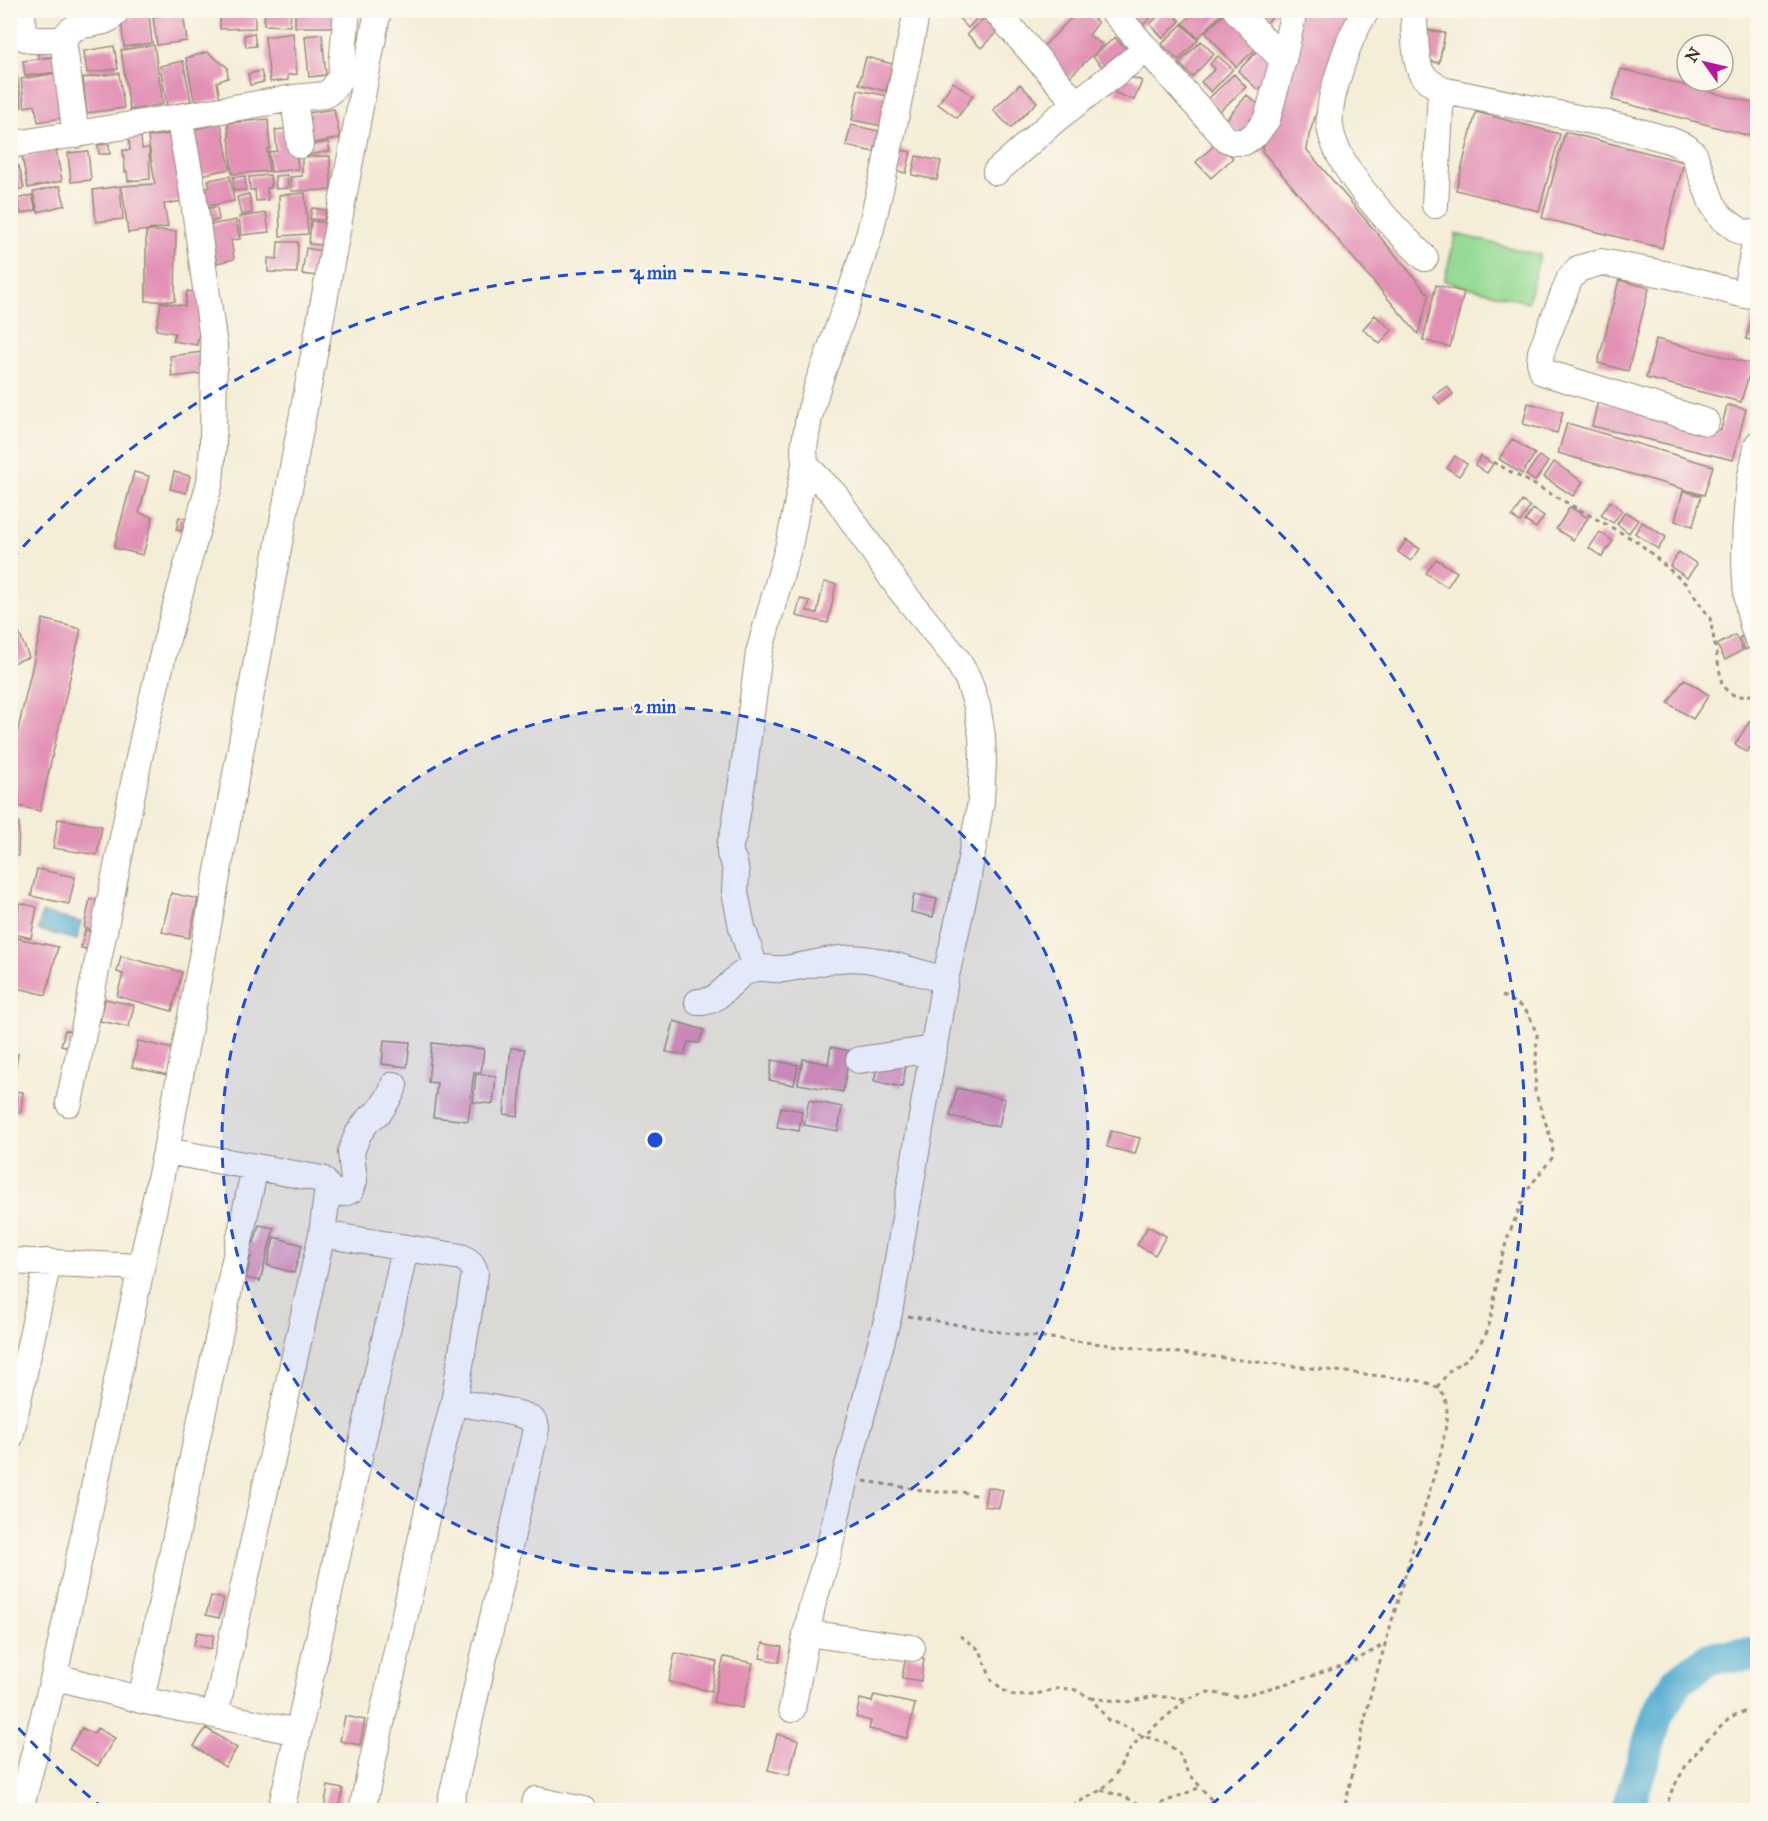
<svg xmlns="http://www.w3.org/2000/svg" width="1768" height="1821" font-family="'IM FELL Great Primer',serif">
  <style>
    .green { fill: #94da93; stroke: #688258; stroke-width: 1.5 }
    .water { fill: #54add1; stroke: #486c78; stroke-width: 1.5 }
    .lines { fill: none; stroke-linecap: round; stroke-linejoin: round }
    .river { stroke: #54add1; stroke-width: 33 }
    .building { fill: #e291b5 }
    .minor-casing { stroke: #988c7a; stroke-width: 28 }
    .path { stroke: #988c7a; stroke-width: 3; stroke-dasharray: 4.5 4.5; stroke-linecap: butt }
    .minor { stroke: #fff; stroke-width: 26 }
    .ring { fill: none; stroke: #1d4ed8; stroke-width: 3; stroke-dasharray: 10 8 }
    .centre { fill: #1d4ed8; stroke: #fbf7ec; stroke-width: 3 }
    .ring-label { font-size: 18px; text-anchor: middle; font-weight: bold; fill: #1d4ed8; stroke: #fbf7ec; stroke-width: 4.5; stroke-linejoin: round; paint-order: stroke }
  </style>
  <rect width="100%" height="100%" fill="#fbf7ec"/>
  <filter id="ink" filterUnits="userSpaceOnUse"><feTurbulence type="fractalNoise" baseFrequency=".0167" numOctaves="2"/><feDisplacementMap in="SourceGraphic" scale="12" xChannelSelector="R" yChannelSelector="G"/><feConvolveMatrix kernelMatrix="1 2 1 2 8 2 1 2 1" color-interpolation-filters="sRGB"/></filter>
  <filter id="wash" filterUnits="userSpaceOnUse"><feTurbulence type="fractalNoise" baseFrequency=".008" numOctaves="4" result="noise"/><feDisplacementMap in="SourceGraphic" scale="24" xChannelSelector="R" yChannelSelector="G"/><feGaussianBlur stdDeviation="1.35" result="paint"/><feColorMatrix in="noise" values="0 0 0 0 0 0 0 0 0 0 0 0 0 0 0 0 0 1.4 0 .05"/><feComposite in="paint" operator="in"/></filter>
  <g filter="url(#wash)">
    <rect width="100%" height="100%" fill="#f4edd7"/>
    <!-- green -->
    <path class="green" d="M1456 234 1540 255 1528 302 1444 281Z"/>
    <!-- water -->
    <path class="water" d="M42 913 81 922 77 940 38 930Z"/>
    <g class="lines">
      <!-- river -->
      <path class="river" d="M1627 1810 1658 1714 1677 1681 1710 1658 1758 1654"/>
    </g>
    <g id="blocks">
      <!-- building -->
      <path class="building" d="M184 10H198L199 13 185 16Z
        M220 10H255V28L220 29Z
        M265 10H291L290 26 264 25Z
        M295 10H334V27H295Z
        M964 10H984L968 28 958 17Z
        M1079 10H1085L1098 23 1089 35 1103 45 1064 82 1037 53Z
        M1124 10H1159L1140 28Z
        M1164 10H1169L1180 21 1163 38 1150 24Z
        M1196 10H1219L1222 14 1198 38 1183 23Z
        M1229 10 1260 45 1236 67 1205 32Z
        M1251 10H1280L1264 25Z
        M1299 10H1351L1309 135 1307 150 1429 295 1418 334 1262 151Z
        M183 13 187 41 157 45 153 17Z
        M989 13 1002 27 981 48 967 34Z
        M149 15 152 43 124 47 121 19Z
        M1182 24 1198 40 1178 60 1162 44Z
        M1427 30 1445 33 1439 63 1421 59Z
        M254 33 256 46 246 47 244 35Z
        M293 33 297 74 288 75V80L270 82 265 37Z
        M322 34 326 75 309 77 305 36Z
        M1115 37 1128 51 1106 71 1093 57Z
        M1201 41 1214 54 1192 77 1179 63Z
        M36 44 58 56 41 58 57 57 59 72 25 76 23 61 39 59Z
        M154 45 163 104 130 110 121 50Z
        M114 46 118 69 87 73 84 51Z
        M1260 48 1280 67 1258 90 1238 71Z
        M207 52 227 67 228 78 217 82 220 99 195 105 186 58Z
        M1218 56 1233 69 1211 92 1201 82 1215 69 1210 64Z
        M866 57 893 64 886 91 859 84Z
        M183 61 191 101 167 106 160 66Z
        M1621 69 1758 104V138L1612 100Z
        M261 71 264 82 250 85 248 74Z
        M56 73 62 118 38 122 35 105 25 107 21 79Z
        M119 73 124 108 87 113 83 78Z
        M1122 74 1142 81 1134 100 1115 93Z
        M1234 74 1246 87 1220 111 1208 99Z
        M17 75 22 107 10 109V76Z
        M953 82 973 96 957 118 938 104Z
        M1020 84 1037 102 1011 128 993 110Z
        M858 90 888 96 882 126 852 120Z
        M1247 95 1267 112 1245 138 1225 121Z
        M334 109 340 138 313 143V139L306 140 308 113Z
        M1476 112 1560 134 1539 211 1456 190Z
        M268 119 270 149H267L269 171 232 174 228 123Z
        M221 123 230 169 195 176 186 131Z
        M851 125 879 131 874 152 846 146Z
        M294 128 298 169 271 172 269 152 277 151 275 130Z
        M1565 132 1684 162 1662 248 1542 218Z
        M174 133 183 201 164 204 168 227 128 233 122 186 155 184 148 137Z
        M141 137 142 149 149 148 150 179 128 181 127 171 125 172 123 150H130L129 138Z
        M328 142 330 151 309 155 307 146Z
        M1218 142 1233 158 1211 178 1196 162Z
        M109 144 110 154H99L98 145Z
        M893 148 911 152 906 173 889 169Z
        M56 150 62 181 28 188 22 156Z
        M88 151 91 180 71 182 68 153Z
        M1757 153H1758V178L1751 176Z
        M330 156 331 190 291 191 290 177 302 176V157Z
        M916 156 941 161 937 180 912 175Z
        M19 166 24 188 10 192V169Z
        M270 175 271 188H267L268 200 256 201 255 190H250L249 177Z
        M287 175 288 188 276 189 275 176Z
        M230 176 234 201 203 207 200 190 210 187 208 180Z
        M245 176 246 190 234 191 233 177Z
        M60 186 65 205 38 212 33 192Z
        M120 186 123 219 96 222 93 190Z
        M305 193 308 234 280 236 279 195Z
        M249 194 252 213 241 215 237 197Z
        M32 195 36 210 21 214 17 199Z
        M10 201H15L18 215 10 217Z
        M217 207 219 220 206 223 203 209Z
        M312 208 326 210 324 220 310 219Z
        M266 213 269 232 241 235 239 217Z
        M236 220 240 239 231 240 234 259 217 263 209 225Z
        M311 221 327 223 324 245 309 244Z
        M146 231H176L175 301H146Z
        M278 242H298L297 273 268 272V258L277 259Z
        M306 248 327 252 323 277 302 274Z
        M1619 280 1649 288 1628 371 1598 363Z
        M1436 285 1464 292 1450 347 1423 340Z
        M187 291 200 293 204 301 197 345 173 341 175 333 156 330 161 302 185 306Z
        M1753 312 1758 313V342L1746 339Z
        M1375 315 1392 330 1380 344 1363 329Z
        M1656 339 1752 364 1741 402 1646 378Z
        M211 351 213 372 172 377 170 356Z
        M1447 386 1453 394 1440 404 1433 396Z
        M1598 401 1721 430 1727 405 1746 409 1733 460 1592 426Z
        M1528 403 1563 412 1557 433 1523 424Z
        M1567 423 1713 466 1704 495 1558 453Z
        M1512 439 1535 454 1522 474 1499 459Z
        M1455 456 1467 464 1459 476 1447 468Z
        M1481 456 1493 464 1487 473 1475 465Z
        M1539 456 1548 462 1535 481 1526 475Z
        M1554 462 1583 482 1573 496 1544 477Z
        M134 472 149 476 139 513 153 517 143 555 114 548Z
        M174 472 190 476 186 493 170 489Z
        M1683 491 1701 496 1693 526 1675 521Z
        M1522 501 1530 507 1520 522 1512 517Z
        M1610 501 1622 510 1613 523 1601 515Z
        M1570 507 1588 518 1573 540 1556 529Z
        M1533 509 1544 516 1536 528 1525 521Z
        M1625 512 1638 520 1629 533 1617 524Z
        M179 517 196 521 193 534 176 530Z
        M1642 522 1666 537 1658 549 1635 533Z
        M1600 532 1613 541 1602 557 1589 548Z
        M1406 540 1420 549 1411 561 1398 552Z
        M1679 552 1697 564 1687 578 1670 566Z
        M1436 559 1457 572 1447 587 1426 573Z
        M824 582 836 584 828 623 796 616 800 599 810 601 807 611 817 613Z
        M43 619 81 629 40 811 10 804V765Z
        M16 626 29 657 10 664V628Z
        M1751 632 1757 643 1745 650 1739 638Z
        M1735 635 1743 650 1725 660 1717 645Z
        M1684 679 1709 695 1693 719 1668 703Z
        M1750 721 1758 727V736L1747 752 1735 744Z
        M58 819 102 826 97 855 53 848Z
        M10 822H19L18 856H10Z
        M37 869 75 877 69 904 31 896Z
        M171 893 198 899 189 938 162 932Z
        M914 894 937 899 933 917 911 912Z
        M90 899 104 902 98 931 84 928Z
        M20 903 37 907 31 938 14 934Z
        M85 930 98 933 93 951 81 948Z
        M13 937 58 947 46 995 10 986V948Z
        M121 956 182 972 172 1011 117 996 123 974 117 972Z
        M105 999 134 1005 129 1027 100 1021Z
        M674 1021 704 1030 699 1043 688 1042 684 1055 666 1052Z
        M65 1030 76 1033 72 1048 61 1045Z
        M384 1040 410 1042 407 1067 382 1064Z
        M138 1041 174 1049 168 1075 132 1067Z
        M432 1043 484 1049 481 1072H474L468 1121 433 1117 437 1083 428 1082Z
        M831 1047 850 1051 843 1092 798 1084 803 1059 828 1064Z
        M511 1048 525 1049 518 1116 504 1114Z
        M10 1052 18 1054 12 1085H10Z
        M772 1060 798 1065 794 1085 769 1080Z
        M878 1061 906 1066 902 1087 874 1081Z
        M476 1074 496 1076 493 1104 473 1102Z
        M957 1088 1005 1099 999 1127 950 1116Z
        M10 1091 23 1092 21 1112 10 1111Z
        M809 1100 842 1107 838 1131 804 1125Z
        M781 1107 802 1111 799 1131 777 1127Z
        M1111 1131 1140 1138 1135 1154 1107 1147Z
        M259 1225 274 1228 260 1281 246 1278 251 1257 244 1255 248 1242 254 1243Z
        M1148 1226 1166 1236 1155 1255 1137 1245Z
        M274 1237 302 1245 294 1273 267 1265Z
        M987 1487 1003 1490 999 1508 984 1506Z
        M211 1596 224 1599 219 1618 206 1615Z
        M197 1632 214 1635 211 1649 194 1645Z
        M763 1643 782 1647 779 1662 760 1658Z
        M675 1653 717 1662 711 1691 669 1682Z
        M906 1655 924 1658 921 1681 902 1678Z
        M724 1657 753 1663 742 1708 713 1702Z
        M874 1695 915 1704 907 1738 869 1729 871 1721 856 1717 860 1699 872 1702Z
        M345 1716 365 1720 360 1745 340 1741Z
        M82 1728 93 1734 97 1728 115 1738 98 1766 69 1749Z
        M206 1728 237 1748 225 1767 194 1746Z
        M777 1734 798 1740 789 1775 768 1770Z
        M328 1786 343 1789 339 1810H324Z"/>
    </g>
  </g>
  <g filter="url(#ink)">
    <use href="#blocks" fill-opacity="0" stroke="#988c7a" stroke-width="1.5"/>
    <g class="lines">
      <defs>
        <path id="minor" d="M22 10 23 33 25 38 31 40H63
          M995 10 1076 103
          M1112 10 1226 139 1235 142H1244L1256 134 1267 119 1283 60 1294 10
          M1236 10 1283 60
          M1367 10C1353 30 1346 50 1339 73 1334 90 1328 108 1330 126 1335 169 1394 228 1425 258
          M1414 10C1414 24 1415 63 1422 74 1426 80 1435 85 1441 90L1626 128 1669 140 1686 147 1694 154 1712 203 1721 217 1741 232 1758 234
          M294 98 300 145
          M76 135 63 40C77 14 106 32 117 10
          M10 145 294 98 325 95 333 89 341 77 347 10
          M996 172 1056 119 1147 49
          M1435 205 1441 90
          M1706 422 1543 372 1540 362 1541 352 1569 280 1578 269 1601 262 1669 275 1745 295 1757 234
          M1758 444C1755 459 1750 475 1749 490 1744 531 1741 602 1758 639
          M755 968 742 927 735 892 736 873 734 862 730 854V845L734 832 742 782 759 653 790 541 805 465
          M698 1002C723 1004 732 972 756 968 764 967 774 970 783 969 810 966 838 955 865 959 891 963 919 973 945 980
          M859 1060 934 1049
          M69 1103 144 734 165 646 210 482 213 446 214 346 192 187 179 117
          M166 1151 322 1179 328 1187 322 1234 215 1715
          M328 1192 344 1193 351 1190 354 1181 351 1152 358 1134 368 1120 380 1111 392 1092 394 1085
          M322 1234 461 1257C469 1261 473 1264 475 1273L454 1402 439 1459 362 1810
          M10 1261 141 1267
          M10 1437 48 1262
          M806 1633 912 1648
          M54 1676 141 1700 298 1732
          M141 1700 255 1167
          M792 1709 812 1606 828 1554 845 1477 889 1313 945 980 967 882 981 801 983 760 982 736 977 706 968 679 956 658 899 588 834 494 805 465 804 448 809 417 818 384 848 301 870 232 885 168 917 10
          M20 1810 54 1676 166 1151 378 10
          M281 1810 405 1249
          M449 1810 536 1429C536 1424 534 1421 529 1418 519 1411 469 1405 454 1402
          M534 1810 536 1800 583 1810"/>
      </defs>
      <!-- minor casing -->
      <use href="#minor" class="minor-casing"/>
      <!-- path -->
      <path class="path" d="M1493 462 1638 542 1686 584 1710 618 1722 684C1730 698 1743 699 1758 692
        M908 1316 1006 1333 1389 1377C1401 1379 1415 1379 1427 1383 1457 1391 1445 1426 1442 1448L1371 1693 1344 1810
        M1437 1387 1452 1368 1467 1359 1477 1348 1487 1332 1493 1308 1498 1271 1507 1239 1527 1190 1552 1158 1553 1145 1535 1091 1537 1035 1529 1014 1519 1005 1499 994
        M864 1481 935 1492H962L978 1496
        M960 1636 980 1650 991 1679 1003 1690 1015 1696 1032 1695 1060 1688 1076 1690 1091 1698 1108 1720 1131 1729 1142 1736 1165 1742 1179 1753 1187 1771 1220 1810
        M1091 1698 1127 1702 1155 1696 1187 1699
        M1101 1790 1125 1797 1141 1805 1155 1806 1201 1787
        M1064 1810 1101 1790 1112 1780 1133 1745 1187 1699 1208 1692 1238 1697 1309 1677 1353 1662 1386 1643
        M1665 1810 1672 1790 1688 1762 1706 1741 1730 1718 1758 1706"/>
      <!-- minor -->
      <use href="#minor" class="minor"/>
    </g>
  </g>
  <!-- distance rings -->
  <circle cx="655" cy="1140" r="433" fill="#1d4ed8" fill-opacity=".12"/>
  <g class="ring">
    <circle cx="655" cy="1140" r="433"/>
    <path d="M104 1809A867 867 0 0 1 11 1720M11 560A867 867 0 1 1 1206 1809"/>
  </g>
  <circle cx="655" cy="1140" r="9" class="centre"/>
  <g class="ring-label">
    <text x="655" y="279">4 min</text>
    <text x="655" y="713">2 min</text>
  </g>
  <!-- margin -->
  <rect width="1768" height="1821" fill="none" stroke="#fbf7ec" stroke-width="36"/>
  <!-- north arrow -->
  <g transform="translate(1705 63) rotate(304)"><circle r="28" fill="#fbf7ec" stroke="#aea59a" stroke-width="1.5"/>
  <path d="M0-4.5L10 22L0 15L-10 22Z" fill="#b5179e"/>
  <text y="-9" font-size="16" font-weight="bold" text-anchor="middle" fill="#3b2a1e">N</text>
  </g>
</svg>
